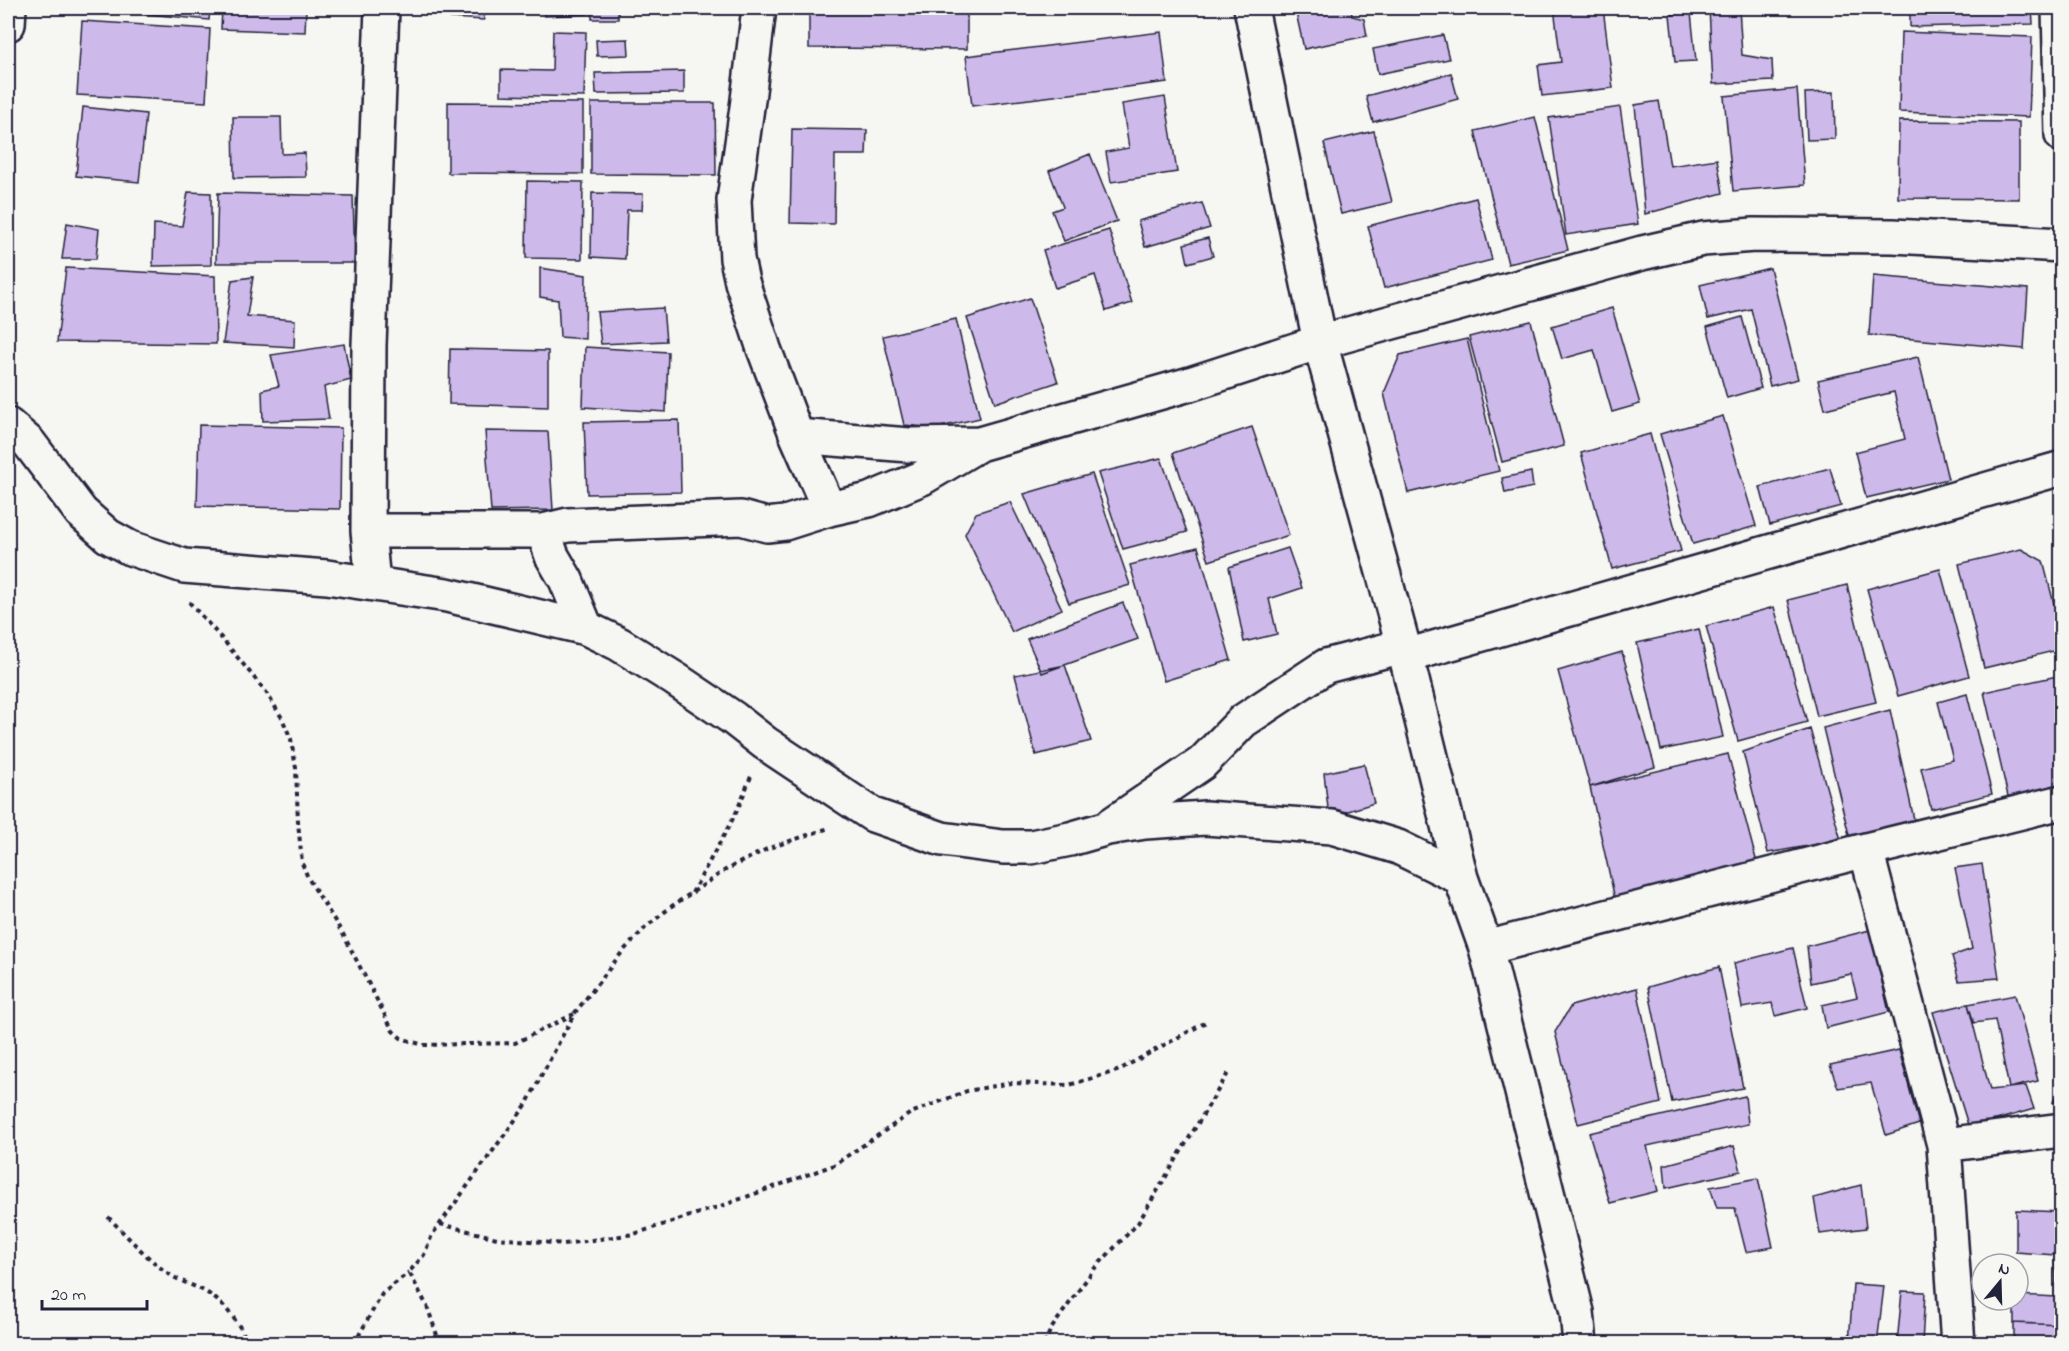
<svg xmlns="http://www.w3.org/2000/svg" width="2069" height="1351" font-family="'Indie Flower',sans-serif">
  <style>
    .building { fill: #cdb9ea; stroke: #22223b; stroke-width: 1.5 }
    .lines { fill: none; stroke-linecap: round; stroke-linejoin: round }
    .minor-casing { stroke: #22223b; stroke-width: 38 }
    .path { stroke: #22223b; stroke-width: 4; stroke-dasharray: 4.5 4.5; stroke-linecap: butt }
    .minor { stroke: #f6f6f2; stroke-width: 33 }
  </style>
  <rect width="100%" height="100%" fill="#f6f6f2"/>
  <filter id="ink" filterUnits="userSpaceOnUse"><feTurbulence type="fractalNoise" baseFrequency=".0167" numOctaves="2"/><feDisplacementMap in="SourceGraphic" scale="12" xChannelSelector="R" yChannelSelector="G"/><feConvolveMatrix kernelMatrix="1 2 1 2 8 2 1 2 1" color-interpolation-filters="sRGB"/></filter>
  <g filter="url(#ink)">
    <!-- building -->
    <path class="building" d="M84 8H210L209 20Z
      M222 8H306L305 32 221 29Z
      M451 8H484V20L451 18Z
      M543 8H588V14L544 16Z
      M592 8H618V19H592Z
      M809 8H967V49L809 48Z
      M1295 8H1351L1352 16 1364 19 1367 36 1304 49Z
      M1431 8H1510L1431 9Z
      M1554 8H1603L1613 88 1542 96 1538 65 1561 62Z
      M1709 8H1739L1742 55 1772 60 1773 81 1713 84Z
      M1910 8H2032L2033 24 1910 27Z
      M1691 13 1696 61 1675 62 1670 15Z
      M82 21 210 29 206 102 77 95Z
      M553 31 586 32 584 97 501 95V70L552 71Z
      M1161 32 1167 82 972 106 966 56Z
      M1901 32 2032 37 2029 117 1899 112Z
      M1443 35 1449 59 1378 74 1373 49Z
      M628 39 629 55 597 56 596 40Z
      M684 71V93L596 94 595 73Z
      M1451 73 1458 99 1373 122 1366 96Z
      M1797 89 1805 185 1733 191 1724 96Z
      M1834 92 1835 139 1807 140 1805 93Z
      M1165 97 1177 172 1111 182 1106 152 1129 148 1122 104Z
      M1659 101 1670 166 1717 159 1723 193 1645 214 1635 105Z
      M448 102 583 103V174L448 173Z
      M591 103H715L716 175 591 174Z
      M83 107 146 114 139 182 76 176Z
      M1620 107 1638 224 1566 235 1549 118Z
      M233 117H281L282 154 305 153 306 177 234 178Z
      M1535 117 1568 250 1508 264 1475 131Z
      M1899 121 2019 122V199L1898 198Z
      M792 129 867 130 866 155H835L834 224 790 223Z
      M1374 131 1392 202 1341 214 1324 143Z
      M1090 154 1117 221 1064 241 1052 211 1063 207 1049 171Z
      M527 181 583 182 582 259 526 258Z
      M188 192 211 193V265L153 266 154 224 182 226Z
      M218 193 353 196 355 263H216Z
      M592 193 643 194 642 210H627L625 259 591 257Z
      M1476 198 1492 260 1384 288 1368 226Z
      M1202 203 1210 228 1145 247 1138 221Z
      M67 223 99 229 96 259H62Z
      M1109 230 1132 303 1106 311 1095 275 1055 288 1043 250Z
      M1208 238 1213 256 1188 263 1184 244Z
      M66 268 215 276 216 344 57 342Z
      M540 268 586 275 585 339 560 337 558 300 540 297Z
      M1770 268 1798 379 1770 386 1751 309 1708 319 1700 285Z
      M1873 276 2028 289 2024 349 1869 335Z
      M253 277 247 316 295 320 294 347 223 343 232 280Z
      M1030 298 1058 382 995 403 967 318Z
      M663 308 666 341 601 344 597 312Z
      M1612 308 1640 404 1612 412 1594 350 1562 359 1552 326Z
      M1742 317 1761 388 1727 398 1707 327Z
      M956 319 980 418 936 428 904 425 883 336Z
      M1531 321 1564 446 1502 462 1469 337Z
      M1467 339 1499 471 1408 493 1384 393 1400 355Z
      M344 344 351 380 324 387 329 419 263 421 262 390 279 386 271 355Z
      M585 347 668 352 666 412 583 407Z
      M450 349 548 351V407L449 404Z
      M1918 357 1948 479 1866 498 1855 452 1905 439 1894 392 1825 409 1818 380Z
      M1723 416 1756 526 1693 544 1660 434Z
      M679 420 681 492 587 494 584 422Z
      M199 425 341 428 340 509 197 506Z
      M1252 427 1289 535 1209 561 1173 453Z
      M485 431 548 432 553 510 491 511Z
      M1650 434 1681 551 1612 569 1581 453Z
      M1161 458 1187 532 1123 549 1098 473Z
      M1830 468 1841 506 1770 525 1760 487Z
      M1531 472 1533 487 1505 493 1502 478Z
      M1092 474 1130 585 1069 603 1024 494Z
      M1010 502 1062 609 1012 632 965 534 976 513Z
      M1198 547 1231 660 1164 681 1130 565Z
      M1288 548 1302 588 1269 599 1277 634 1244 642 1229 567Z
      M2021 549 2043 561 2062 635V649L1984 668 1959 564Z
      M1940 569 1969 676 1898 696 1867 589Z
      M1847 585 1876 702 1817 716 1788 600Z
      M1123 603 1138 639 1042 673 1027 639Z
      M1774 607 1807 722 1738 741 1706 626Z
      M1699 629 1723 737 1661 750 1637 643Z
      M1622 652 1655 767 1590 787 1558 671Z
      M1065 665 1091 741 1036 755 1015 675Z
      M2062 675V795L2010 805 1984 692Z
      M1967 694 1992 794 1931 809 1921 768 1953 760 1938 702Z
      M1890 710 1915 824 1850 839 1823 728Z
      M1810 729 1841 840 1768 853 1743 752Z
      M1728 754 1757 863 1615 899 1590 787Z
      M1364 764 1374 803 1329 817 1324 773Z
      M1982 864 1999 978 1959 981 1952 956 1972 949 1955 868Z
      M1870 930 1889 1012 1826 1028 1822 1005 1857 997 1851 974 1811 983 1807 946Z
      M1793 948 1807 1008 1775 1016 1772 1003 1742 1008 1734 963Z
      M1719 967 1743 1088 1672 1102 1648 987Z
      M1637 988 1661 1103 1578 1124 1555 1032 1571 1006Z
      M2015 995 2038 1081 2009 1088 1995 1020 1974 1023 1968 1004Z
      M1968 1004 1990 1090 2026 1086 2034 1109 1969 1128 1933 1012Z
      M1899 1050 1919 1124 1886 1135 1871 1083 1838 1088 1830 1065Z
      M2062 1082V1101L2053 1102Z
      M1745 1096 1748 1124 1647 1146 1658 1191 1610 1203 1589 1133Z
      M1734 1146 1741 1171 1666 1188 1664 1165Z
      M1758 1178 1773 1247 1746 1252 1735 1208H1717L1710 1187Z
      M1861 1185 1866 1228 1820 1234 1814 1198Z
      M2016 1210 2062 1212V1325L2014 1323V1300H2018V1295L2056 1297 2055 1255 2016 1252Z
      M1853 1284 1884 1286 1877 1344H1849Z
      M1902 1291 1925 1292 1922 1344H1897Z
      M2014 1323 2062 1325V1344H2014Z"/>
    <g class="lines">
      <defs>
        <path id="minor" d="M759 8 748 100 734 200 737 259 742 282 764 349 797 436 829 509
          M1251 8 1320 342 1406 656 1461 878 1486 948 1577 1312 1580 1344
          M2059 8 2062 135
          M8 24 9 8
          M8 425 29 443 81 512 108 536 130 548 184 566 327 577 447 595 586 628 619 644 675 679 733 718 765 743 873 815 942 839 1003 847H1031L1070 839 1108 828 1145 822 1205 818 1332 827 1398 847 1461 878
          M797 436 909 445 978 444
          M368 531H543L568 525 741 518 767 525 785 523 829 509 869 500 922 478 979 444 1190 384 1320 342 1642 253 1703 239 1754 235 1893 236 2062 245
          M543 531 552 556 566 580 586 628
          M373 583 368 531 369 345 382 8
          M1406 656 2062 468
          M1111 825 1202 763 1243 721 1326 666 1403 646
          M1866 850 1944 1145 1958 1344
          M1486 948 1866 850 2062 802
          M1944 1145 2062 1130"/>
      </defs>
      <!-- minor casing -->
      <use href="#minor" class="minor-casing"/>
      <!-- path -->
      <path class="path" d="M189 602 224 641 266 692 282 718 291 739 296 768 298 822 302 863 308 878 343 934 393 1031 401 1038 423 1045 515 1043 574 1014
        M692 893 736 813 752 774
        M108 1217C127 1236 145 1256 166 1272 178 1281 191 1284 204 1291 224 1302 239 1323 249 1344
        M440 1224 497 1238 564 1244 634 1234 724 1205 834 1165 911 1113 967 1091 1011 1083 1069 1085 1117 1071 1208 1021
        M354 1344 382 1294 409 1272
        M440 1344 427 1306 409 1272 424 1255 432 1235 526 1105 574 1014 623 951 646 927 672 906 727 869 769 848 829 828
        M1044 1344 1051 1329 1094 1269 1138 1223 1230 1070"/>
      <!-- minor -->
      <use href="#minor" class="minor"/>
    </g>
  </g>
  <!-- margin -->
  <rect width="2069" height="1351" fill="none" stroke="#f6f6f2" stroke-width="30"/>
  <rect x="15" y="15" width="2039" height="1321" fill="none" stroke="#22223b" stroke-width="2" filter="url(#ink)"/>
  <!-- north arrow -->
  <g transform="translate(2000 1282) rotate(19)"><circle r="28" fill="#f6f6f2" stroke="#a1a1a9" stroke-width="1.5"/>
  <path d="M0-4.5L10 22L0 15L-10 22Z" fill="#22223b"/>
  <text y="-9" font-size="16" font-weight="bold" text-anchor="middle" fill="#22223b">N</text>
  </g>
  <!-- scale -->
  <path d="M42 1300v9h105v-9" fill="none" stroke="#22223b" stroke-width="3"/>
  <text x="51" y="1300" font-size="18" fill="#22223b" stroke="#f6f6f2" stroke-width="4.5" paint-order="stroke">20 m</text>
</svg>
